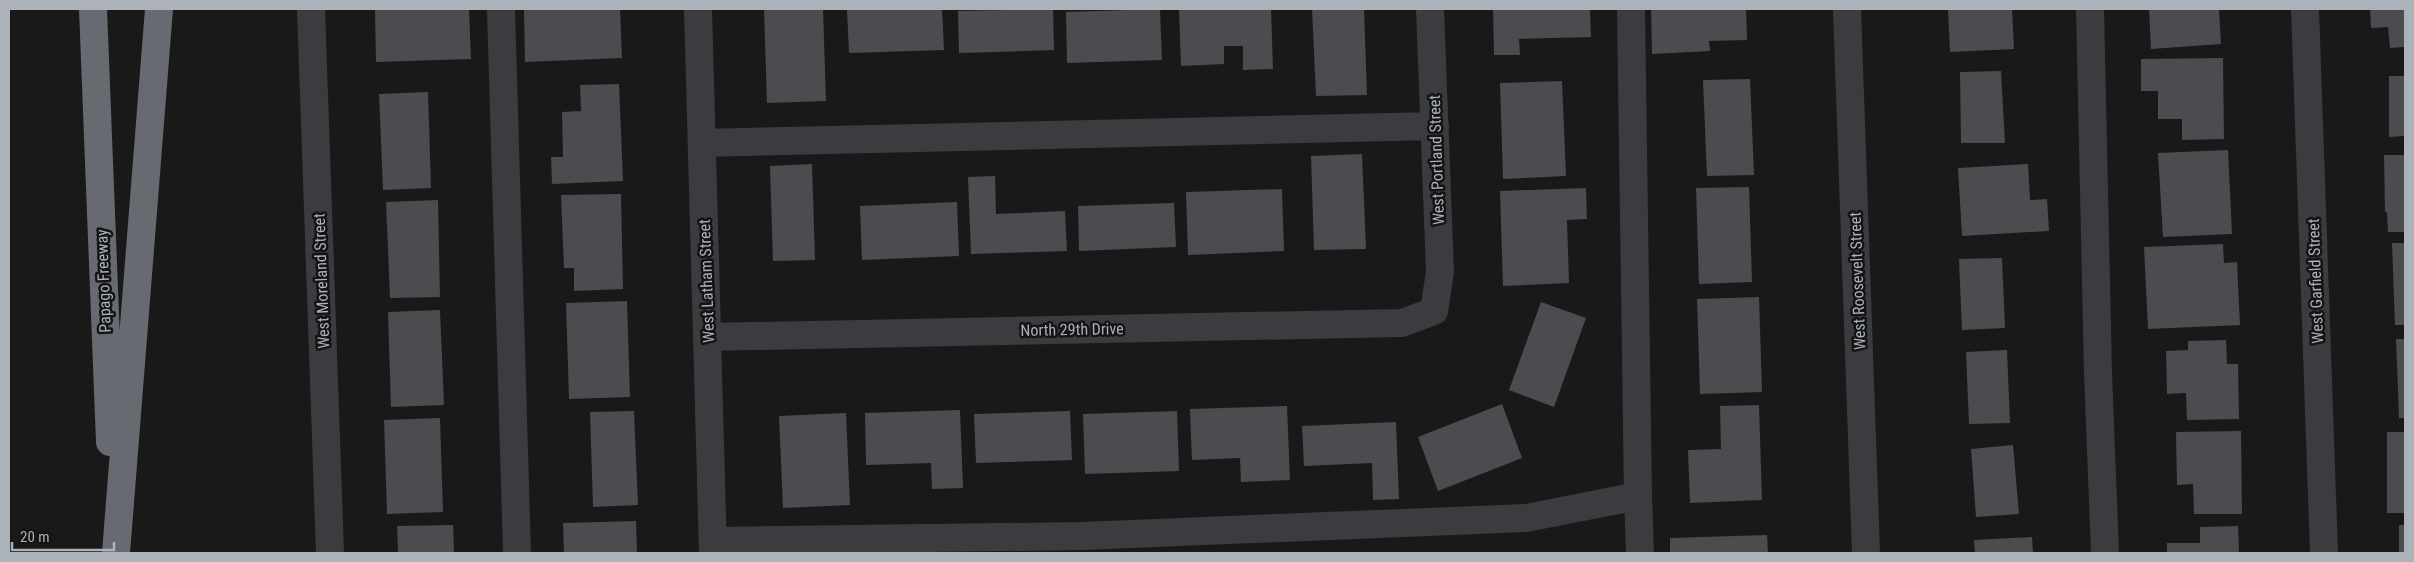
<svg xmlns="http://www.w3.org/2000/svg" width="2414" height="562" font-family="'Roboto Condensed',sans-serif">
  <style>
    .building { fill: #4b4c4f }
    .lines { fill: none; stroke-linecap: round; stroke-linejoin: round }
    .minor { stroke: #3a3c3f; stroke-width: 28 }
    .highway { stroke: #676a70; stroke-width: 28 }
    .labels { text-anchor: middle; stroke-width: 5; stroke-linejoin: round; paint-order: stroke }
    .street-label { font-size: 16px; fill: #acb2b9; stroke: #141415 }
  </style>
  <rect width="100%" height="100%" fill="#19191a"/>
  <!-- building -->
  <path class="building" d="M375 9H469L471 59 376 62Z
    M524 9H620L622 58 525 62Z
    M764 9H823L826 101 767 103Z
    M847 9H942L944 50 849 53Z
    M1053 9 1054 50 959 53 958 11Z
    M1160 9 1162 60 1067 63 1066 12Z
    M1179 9H1271L1273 69 1243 70V46H1224V64L1181 66Z
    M1312 9H1364L1367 95 1316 96Z
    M1493 9H1590L1591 37 1519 39 1520 55H1494Z
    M1651 9H1746L1747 40 1709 41 1710 51 1652 54Z
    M1948 9H2012L2014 49 1950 52Z
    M2149 9H2219L2221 44 2151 49Z
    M2370 9H2405V47L2390 48 2388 27 2371 28Z
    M2223 58 2224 139 2182 140V119H2158V91H2141V59Z
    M2001 71 2005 143H1961L1960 72Z
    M2389 76H2405V136L2389 137Z
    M1750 79 1754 175 1707 176 1703 80Z
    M1562 81 1566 176 1503 179 1500 83Z
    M619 84 623 181 552 184 551 157H563L562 112 581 111 580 85Z
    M428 92 431 188 383 190 379 94Z
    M2228 150 2232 234 2163 237 2158 153Z
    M1362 154 1366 249 1314 250 1311 156Z
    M2384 155H2405V232H2388L2387 212H2385Z
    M812 164 815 260 773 261 770 166Z
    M2028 164 2030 200 2047 199 2049 231 1962 236 1958 168Z
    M995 176 996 214 1065 211 1067 251 971 254 968 177Z
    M1749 187 1752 282 1699 284 1696 188Z
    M1586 188 1587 219 1567 220 1569 283 1503 286 1500 191Z
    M1282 189 1284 251 1188 255 1186 192Z
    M621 194 623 289 574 291V268H564L561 195Z
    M438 200 440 297 390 298 386 202Z
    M957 202 959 256 862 260 860 206Z
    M1174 203 1176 247 1079 251 1078 206Z
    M2392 243H2405V325H2395Z
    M2223 244 2224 263 2237 262 2240 325 2148 329 2144 247Z
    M2002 258 2005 328 1962 330 1959 259Z
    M1759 297 1762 392 1700 394 1697 299Z
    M627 301 630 397 569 399 566 303Z
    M1541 302 1586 318 1554 407 1509 390Z
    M440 310 444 405 391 407 388 312Z
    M2396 339H2405V418H2399Z
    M2226 340 2227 364H2238L2239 419 2187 420 2186 393 2167 394 2166 351 2188 350V341Z
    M2007 350 2010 423 1969 424 1966 352Z
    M1502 404 1522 458 1438 491 1418 437Z
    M1759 405 1762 500 1690 503 1688 450 1721 449 1720 406Z
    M1287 406 1290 480 1241 482 1240 458 1192 460 1190 409Z
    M960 410 963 488 932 489 931 463 866 465 865 413Z
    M634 411 638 505 593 507 590 412Z
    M1070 411 1072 460 976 463 974 414Z
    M1177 411 1179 471 1085 474 1083 414Z
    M846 413 850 505 783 508 779 416Z
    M440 418 443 512 387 514 384 420Z
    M1396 422 1399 499 1373 500 1372 463 1304 466 1302 426Z
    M2241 431 2242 514H2194L2193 484 2177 485 2176 432Z
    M2387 432H2405V513H2387Z
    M2013 445 2019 514 1976 517 1971 449Z
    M636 521 637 553H564L563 523Z
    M453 525 454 553H398L397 526Z
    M2399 525H2405V553H2399Z
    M2238 526 2239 553H2167V543H2200V527Z
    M1767 535 1768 553H1670V538Z
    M2032 537 2033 553H1975L1974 540Z"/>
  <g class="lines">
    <!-- minor -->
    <path class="minor" d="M311 9 330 553
      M501 9 517 553
      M698 9 713 553
      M1847 9 1866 553
      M2090 9 2098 373 2105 553
      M2305 9 2324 553
      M702 143 1435 126
      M707 337 1402 323 1434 311 1440 272 1430 9
      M1638 496 1640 553
      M713 541 1082 536 1526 518 1638 496 1631 9"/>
    <!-- highway -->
    <path class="highway" d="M93 9 110 442
      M116 553 159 9"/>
  </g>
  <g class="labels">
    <!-- street labels -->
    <g class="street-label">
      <text transform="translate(1436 160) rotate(-92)" y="6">West Portland Street</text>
      <text transform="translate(103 281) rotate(-92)" y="6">Papago Freeway</text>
      <text transform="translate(321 281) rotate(-92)" y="6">West Moreland Street</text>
      <text transform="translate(706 281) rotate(-92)" y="6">West Latham Street</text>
      <text transform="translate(1857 281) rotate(-92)" y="6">West Roosevelt Street</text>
      <text transform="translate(2315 281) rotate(-92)" y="6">West Garfield Street</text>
      <text transform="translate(1072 329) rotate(-1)" y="6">North 29th Drive</text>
    </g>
  </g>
  <!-- border -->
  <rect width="2414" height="562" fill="none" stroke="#acb2b9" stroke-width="20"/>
  <!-- scale -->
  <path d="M12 542v8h102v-8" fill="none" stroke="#acb2b9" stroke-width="2.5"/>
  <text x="20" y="542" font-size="15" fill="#acb2b9" stroke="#141415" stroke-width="4" paint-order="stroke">20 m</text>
</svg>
